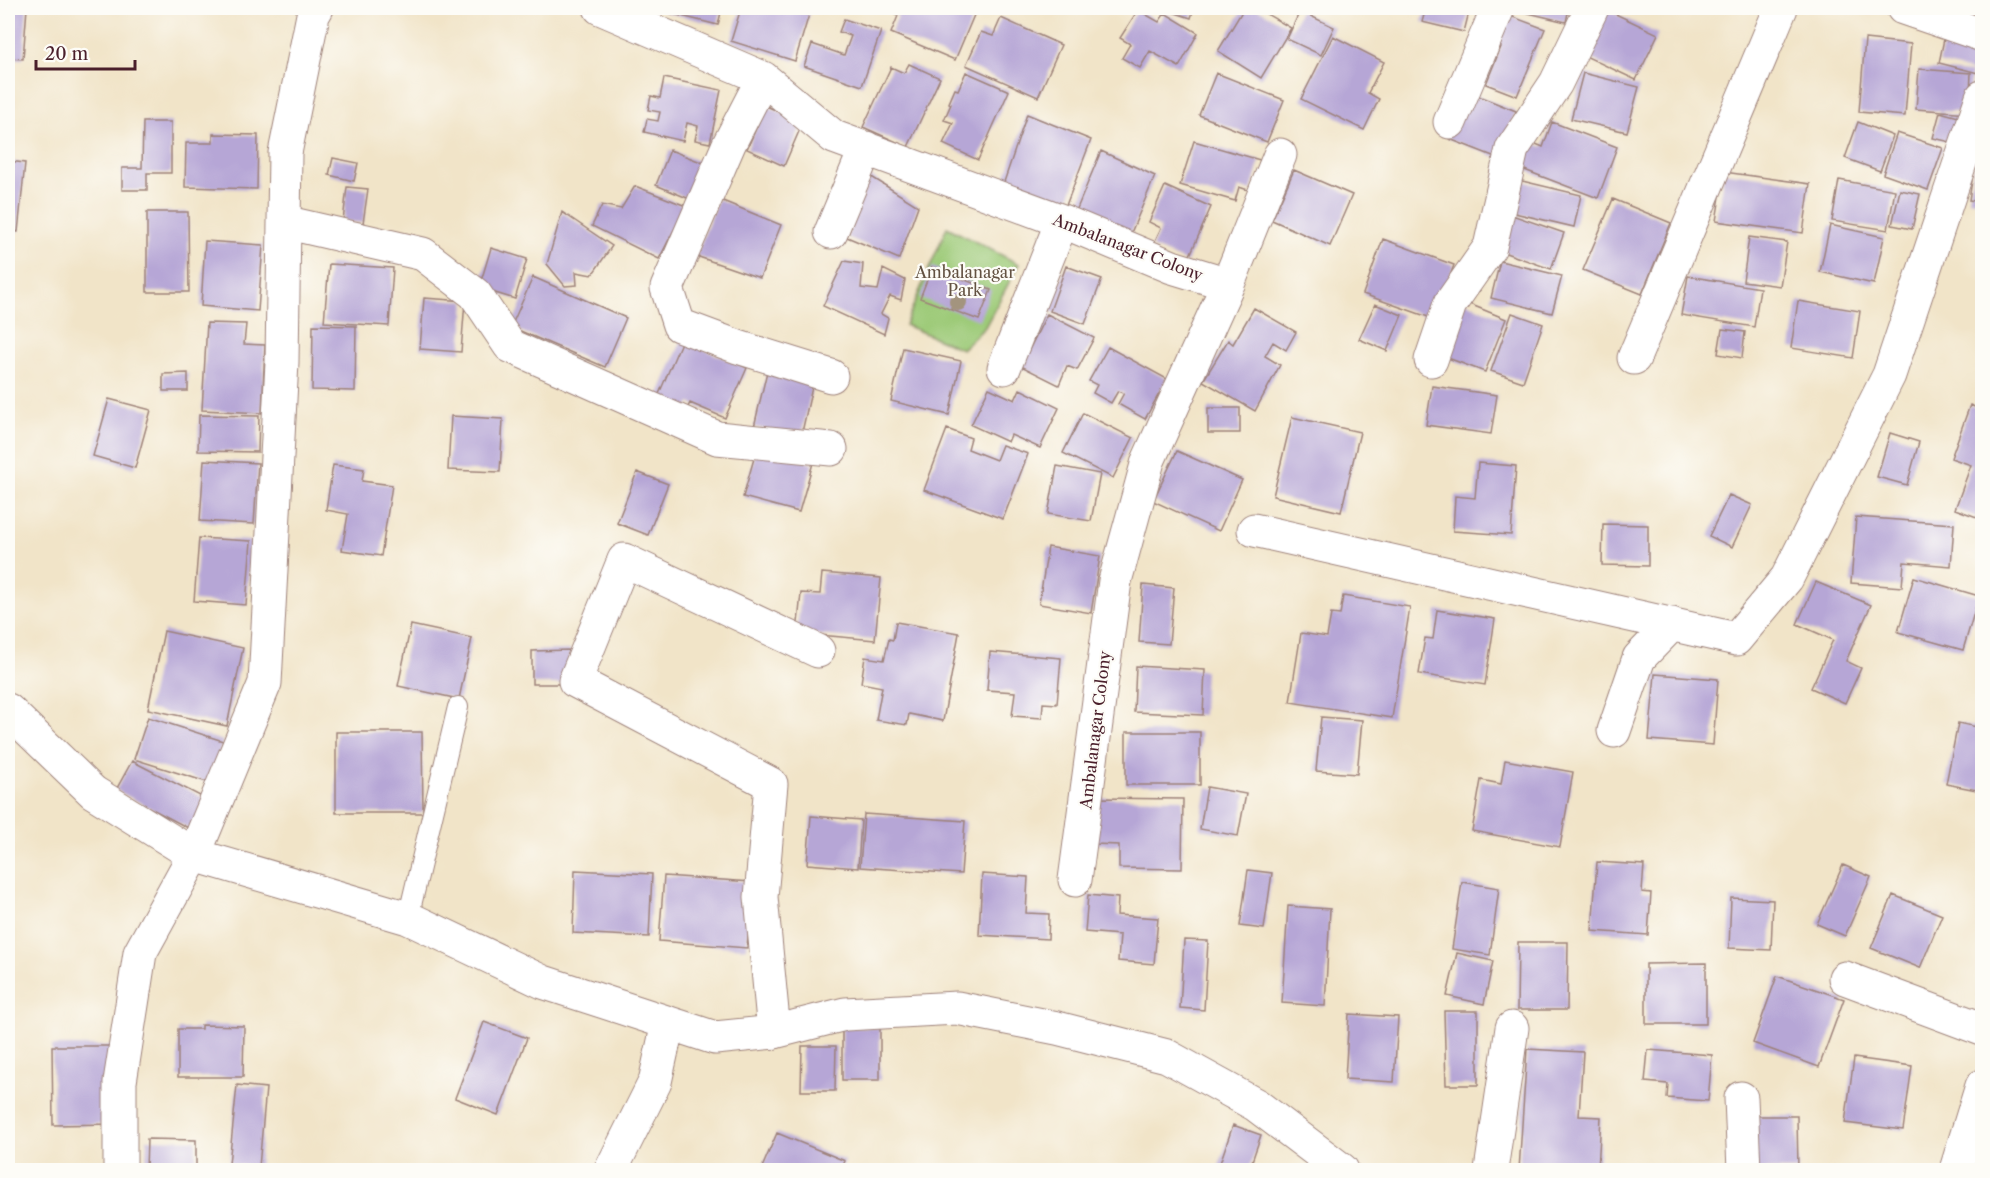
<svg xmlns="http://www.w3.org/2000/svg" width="1990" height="1178" font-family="'Libre Caslon Text',serif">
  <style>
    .green { fill: #9dca78; stroke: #747452; stroke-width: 1.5 }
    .building { fill: #b6a6d6 }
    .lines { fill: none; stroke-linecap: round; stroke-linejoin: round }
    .lane-casing { stroke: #9e827a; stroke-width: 22 }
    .street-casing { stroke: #9e827a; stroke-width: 35 }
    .secondary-casing { stroke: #9e827a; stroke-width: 35 }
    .lane { stroke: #fff; stroke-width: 20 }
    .street { stroke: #fff; stroke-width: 33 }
    .secondary { stroke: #fff; stroke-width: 33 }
    .tree { fill: #a3947e }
    .labels { text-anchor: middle; stroke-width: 4.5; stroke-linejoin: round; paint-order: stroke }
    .street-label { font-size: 16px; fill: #4a1f2b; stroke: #fdfcf7 }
    .park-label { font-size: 16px; fill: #635242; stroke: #fdfcf7 }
  </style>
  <rect width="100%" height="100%" fill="#fdfcf7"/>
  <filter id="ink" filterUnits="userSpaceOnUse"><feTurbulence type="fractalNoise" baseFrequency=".0167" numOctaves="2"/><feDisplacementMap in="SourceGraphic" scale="12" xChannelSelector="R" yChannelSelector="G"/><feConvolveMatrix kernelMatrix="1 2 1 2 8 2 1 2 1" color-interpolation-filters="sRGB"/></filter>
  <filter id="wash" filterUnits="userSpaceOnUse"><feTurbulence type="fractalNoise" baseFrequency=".008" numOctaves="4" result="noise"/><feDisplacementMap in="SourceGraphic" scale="24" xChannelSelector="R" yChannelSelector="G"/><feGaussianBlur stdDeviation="1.35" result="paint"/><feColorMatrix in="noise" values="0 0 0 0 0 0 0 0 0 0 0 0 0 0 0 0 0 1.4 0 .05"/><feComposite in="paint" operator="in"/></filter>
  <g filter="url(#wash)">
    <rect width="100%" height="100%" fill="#f1e4c8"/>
    <!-- green -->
    <path class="green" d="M947 227 1019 264 985 327 962 349 905 325Z"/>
    <g id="blocks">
      <!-- building -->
      <path class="building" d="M8 8H27L23 59 8 58Z
        M662 8H722L718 25 661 11Z
        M741 8H811L795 61 731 41Z
        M885 8H977L955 60 891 33 898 16 884 10Z
        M1160 8H1194L1191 18Z
        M1244 8H1256L1291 28 1261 78 1218 51Z
        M1426 8H1470L1464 32 1422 22Z
        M1508 8H1569L1566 22Z
        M1605 9 1658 34 1636 80 1583 55Z
        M1138 10 1159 22 1165 13 1198 33 1179 67 1150 51 1140 68 1122 58 1130 44 1120 38Z
        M1300 11 1334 27 1321 55 1287 39Z
        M1505 14 1545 29 1517 96 1486 84 1501 47 1493 44Z
        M1001 18 1061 45 1038 97 966 65 981 32 993 36Z
        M844 19 881 31 862 86 804 66 812 44 844 55 851 36 839 32Z
        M1333 36 1384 62 1368 93 1379 99 1364 130 1301 99Z
        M1865 39 1911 44 1905 116 1859 112Z
        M1944 39 1982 49V74L1939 63Z
        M909 64 940 78 908 147 863 127 891 67 904 73Z
        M1919 69 1971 73 1969 113 1916 109Z
        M966 72 1009 91 978 160 943 144 953 123 944 120 951 104 949 103 955 89 958 90Z
        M1216 73 1284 100 1267 142 1199 115Z
        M1583 73 1639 87 1627 132 1571 119Z
        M664 78 721 90 710 143 695 140 698 126 687 123 683 141 644 132 647 119 658 121 660 112 648 110 651 96 660 98Z
        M1466 91 1516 111 1498 158 1447 138Z
        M8 99H14L13 143H8Z
        M766 106 803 122 784 166 747 149Z
        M1940 112 1966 119 1960 144 1933 138Z
        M1027 114 1091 140 1065 208 1003 185Z
        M143 122H171V173H147V190H122V168H142Z
        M1552 122 1617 147 1598 198 1514 166 1524 139 1543 147Z
        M1858 122 1893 136 1880 171 1845 158Z
        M1981 123H1982V202L1969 200Z
        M1897 133 1943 148 1928 190 1883 174Z
        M213 134 258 135 257 189 185 187 186 143H213Z
        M1194 141 1260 160 1251 191 1239 187 1235 201 1180 185Z
        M670 150 706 164 692 200 656 185Z
        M1101 151 1155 176 1128 240 1074 216Z
        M333 158 358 163 354 181 329 175Z
        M8 161 25 163 18 232 8 231Z
        M1294 170 1352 195 1330 246 1272 220Z
        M1724 172 1810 184 1803 233 1716 221Z
        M870 176 918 206 899 259 847 237Z
        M1518 180 1581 195 1574 227 1510 212Z
        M1839 180 1895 190 1888 230 1832 221Z
        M635 186 686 206 659 259 592 226 602 205 621 209Z
        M1165 186 1211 207 1187 262 1152 247 1161 228 1149 222Z
        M347 187 368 189 363 223 343 221Z
        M1900 190 1920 194 1912 229 1892 225Z
        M718 199 781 225 760 278 696 256Z
        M1613 199 1671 223 1642 294 1583 270Z
        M147 212H188L189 292H147Z
        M562 212 612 246 592 275 576 272 577 285 565 286 547 264Z
        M1512 215 1564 233 1551 269 1500 251Z
        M1830 225 1884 237 1874 284 1820 272Z
        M1749 237 1787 242 1780 286 1743 281Z
        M1383 239 1454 265 1434 319 1363 294Z
        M205 241 263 245 258 311 201 306Z
        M491 248 527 259 515 299 479 288Z
        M844 261 863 264 861 288 878 290 883 269 905 280 901 300 890 296 881 314 888 318 884 334 823 306Z
        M1500 261 1562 276 1552 313 1491 298Z
        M329 264 393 268 389 326 324 322Z
        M1066 266 1102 279 1085 324 1050 311Z
        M932 267 991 290 979 320 920 298Z
        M1688 276 1760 288 1754 327 1681 315Z
        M533 277 626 318 605 367 511 327Z
        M424 298 465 301 461 352 420 349Z
        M1462 301 1506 319 1485 372 1440 355Z
        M1798 301 1860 311 1853 358 1791 348Z
        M1375 304 1402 315 1387 351 1359 339Z
        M1254 308 1296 332 1286 350 1273 342 1265 356 1280 365 1255 411 1203 381 1228 340 1233 344Z
        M1512 313 1543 324 1523 382 1491 371Z
        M1047 314 1094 338 1077 370 1067 366 1059 385 1021 366Z
        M207 323 246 324 244 344 265 345 262 413 202 410Z
        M313 325 356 326 355 391 312 390Z
        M1722 329 1745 332 1742 358 1718 354Z
        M682 340 747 368 725 418 690 403 685 413 656 401Z
        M1108 347 1167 379 1145 419 1118 404 1124 393 1118 391 1111 403 1093 393 1097 385 1089 381Z
        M903 348 961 361 949 415 891 401Z
        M768 367 814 378 801 437 754 427Z
        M188 373V391H163V374Z
        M1432 386 1497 395 1491 434 1426 425Z
        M989 388 1015 400 1020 389 1059 408 1040 448 1011 435 1008 442 971 425Z
        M109 399 151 410 135 468 93 456Z
        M1970 405 1982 410V519L1955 509 1971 465 1951 458Z
        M1208 408H1240V433H1208Z
        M1083 413 1133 438 1113 478 1063 453Z
        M199 415 259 416 258 452 198 451Z
        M451 416 503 419 500 472 448 470Z
        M1292 417 1360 432 1341 512 1273 496Z
        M947 429 971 438 968 449 996 460 1002 445 1028 454 1003 519 924 490Z
        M1890 433 1919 442 1907 485 1877 477Z
        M757 448 813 463 799 512 743 497Z
        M1177 451 1242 480 1219 531 1153 501Z
        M204 460 258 463 254 524 200 521Z
        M1478 463 1516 466 1511 535 1453 531 1455 496 1475 498Z
        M333 465 364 469 362 481 392 485 381 556 342 550 348 514 326 510Z
        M1057 466 1100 474 1091 521 1048 514Z
        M637 472 668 484 648 535 617 523Z
        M1729 495 1752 505 1732 547 1709 536Z
        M1856 517 1954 524 1951 566 1904 562 1902 587 1851 583Z
        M1603 524 1648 525V566L1602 565Z
        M199 538 251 541 246 605 194 601Z
        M1048 547 1100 556 1091 613 1039 604Z
        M822 573 881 578 875 640 797 633 801 593 820 594Z
        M1914 577 1979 596 1963 650 1898 632Z
        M1816 582 1871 605 1846 661 1861 668 1845 703 1811 688 1833 640 1797 624Z
        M1143 585 1174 588 1169 644 1139 642Z
        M1343 596 1410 607 1392 718 1290 702 1301 633 1327 637 1331 614 1340 615Z
        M1437 610 1495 619 1485 685 1419 674 1425 638 1433 639Z
        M896 622 959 633 943 721 909 714 907 725 876 720 882 687 861 683 865 657 884 660 889 639 893 640Z
        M411 625 472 638 459 699 398 686Z
        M164 631 243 648 227 726 148 709Z
        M570 650V684H532V651Z
        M990 652 1061 658 1057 704 1043 703 1042 718 1012 716 1015 692 987 690Z
        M1136 666 1205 670 1203 715 1134 712Z
        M1655 674 1718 679 1713 745 1649 740Z
        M148 717 223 741 210 783 134 759Z
        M1321 717 1362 720 1357 774 1316 771Z
        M1958 723 1982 728V791L1946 784Z
        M336 732H422L423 813H336Z
        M1126 732H1200V785H1126Z
        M1505 760 1573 772 1560 847 1472 831 1481 780 1501 784Z
        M132 761 208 800 192 830 116 790Z
        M1207 787 1246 794 1238 836 1200 829Z
        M1095 798 1183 799 1182 869 1119 868V845L1094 844Z
        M864 814 965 821 961 874 860 867Z
        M811 816 861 820 858 868 807 864Z
        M1597 862 1644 865 1642 892 1651 893 1648 935 1592 931Z
        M1843 865 1871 877 1845 936 1817 924Z
        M575 870 652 874 649 937 573 933Z
        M1248 870 1272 873 1264 929 1240 926Z
        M982 874 1028 877 1026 913 1049 914 1048 939 979 935Z
        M664 876 752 882 747 948 659 941Z
        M1462 882 1499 888 1490 955 1452 949Z
        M1088 895 1118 898 1117 915 1158 918 1154 964 1118 961 1120 935 1085 932Z
        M1893 895 1942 915 1920 968 1871 948Z
        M1731 898 1773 900 1771 950 1729 948Z
        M1288 906 1330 909 1325 1006 1282 1003Z
        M1184 940 1208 941 1204 1010 1180 1008Z
        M1518 942H1568L1567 1010H1517Z
        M1457 953 1493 961 1484 1004 1447 996Z
        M1706 963V1024H1646V964Z
        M1777 976 1844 999 1819 1067 1753 1043Z
        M1444 1011H1478V1085H1446Z
        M1349 1014 1398 1017 1394 1082 1345 1079Z
        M484 1022 527 1038 498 1115 455 1098Z
        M201 1025 244 1026 243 1077H178V1029H201Z
        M842 1027 880 1028V1080H842Z
        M52 1046H112L113 1124 53 1125Z
        M802 1046H836L835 1091H801Z
        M1527 1049 1583 1052 1579 1116 1601 1117 1598 1170H1519Z
        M1648 1050 1712 1055 1708 1101 1667 1098 1668 1084 1645 1082Z
        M1854 1058 1912 1066 1903 1130 1845 1123Z
        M237 1085 266 1088 259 1167 229 1164Z
        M1754 1116H1797L1798 1170H1754Z
        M1233 1125 1261 1135 1249 1170 1218 1169Z
        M777 1133 845 1161 841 1170H761Z
        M147 1139 196 1140V1170H146Z"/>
    </g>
  </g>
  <g filter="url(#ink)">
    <use href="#blocks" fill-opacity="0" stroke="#9e827a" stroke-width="1.5"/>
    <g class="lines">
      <defs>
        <path id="lane" d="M408 918 458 707"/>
        <path id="street" d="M600 8 763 78 834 137 1062 221 1172 267 1228 284 1148 461 1115 581 1075 880
          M1903 8 1982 35
          M763 78 729 144 667 288 679 325 738 347 831 376
          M1450 122 1498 8
          M284 222 423 254 475 294 510 346 717 438 831 449
          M831 232 866 148
          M1228 284 1280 155
          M1634 358 1781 8
          M1431 360 1450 304 1490 247 1512 149 1556 83 1592 8
          M1004 368 1062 221
          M1254 530 1736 639 1787 578 1889 375 1982 97
          M1614 731 1639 658 1672 624
          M1845 978 1982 1029
          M774 1032 761 897 771 784 575 681 624 560 818 651
          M1741 1098 1744 1170
          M120 1170V1082L140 953 194 855 265 683 282 362 285 153 313 15 317 8
          M611 1170 655 1082 668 1023
          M1491 1170 1512 1028
          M1956 1170 1982 1086"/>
        <path id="secondary" d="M8 710 93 792 194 855 408 918 543 982 715 1038 774 1032 845 1014 957 1008 1057 1028 1167 1056 1256 1105 1342 1170"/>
      </defs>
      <!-- lane casing -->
      <use href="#lane" class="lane-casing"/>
      <!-- street casing -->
      <use href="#street" class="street-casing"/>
      <!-- secondary casing -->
      <use href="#secondary" class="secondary-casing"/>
      <!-- lane -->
      <use href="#lane" class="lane"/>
      <!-- street -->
      <use href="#street" class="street"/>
      <!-- secondary -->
      <use href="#secondary" class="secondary"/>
    </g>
    <!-- trees -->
    <circle class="tree" cx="958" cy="302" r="9"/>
  </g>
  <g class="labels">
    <!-- street labels -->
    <g class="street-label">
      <text transform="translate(1128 247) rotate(21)" y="6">Ambalanagar Colony</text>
      <text transform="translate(1095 730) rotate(-83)" y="6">Ambalanagar Colony</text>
    </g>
    <!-- park labels -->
    <g class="park-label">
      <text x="965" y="278">Ambalanagar<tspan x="965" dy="18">Park</tspan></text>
    </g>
  </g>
  <!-- margin -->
  <rect width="1990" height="1178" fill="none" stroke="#fdfcf7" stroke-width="30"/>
  <!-- scale -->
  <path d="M36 60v9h99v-9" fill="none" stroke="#4a1f2b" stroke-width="3"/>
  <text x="45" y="60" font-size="18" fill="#4a1f2b" stroke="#fdfcf7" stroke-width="4.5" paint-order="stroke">20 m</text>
</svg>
